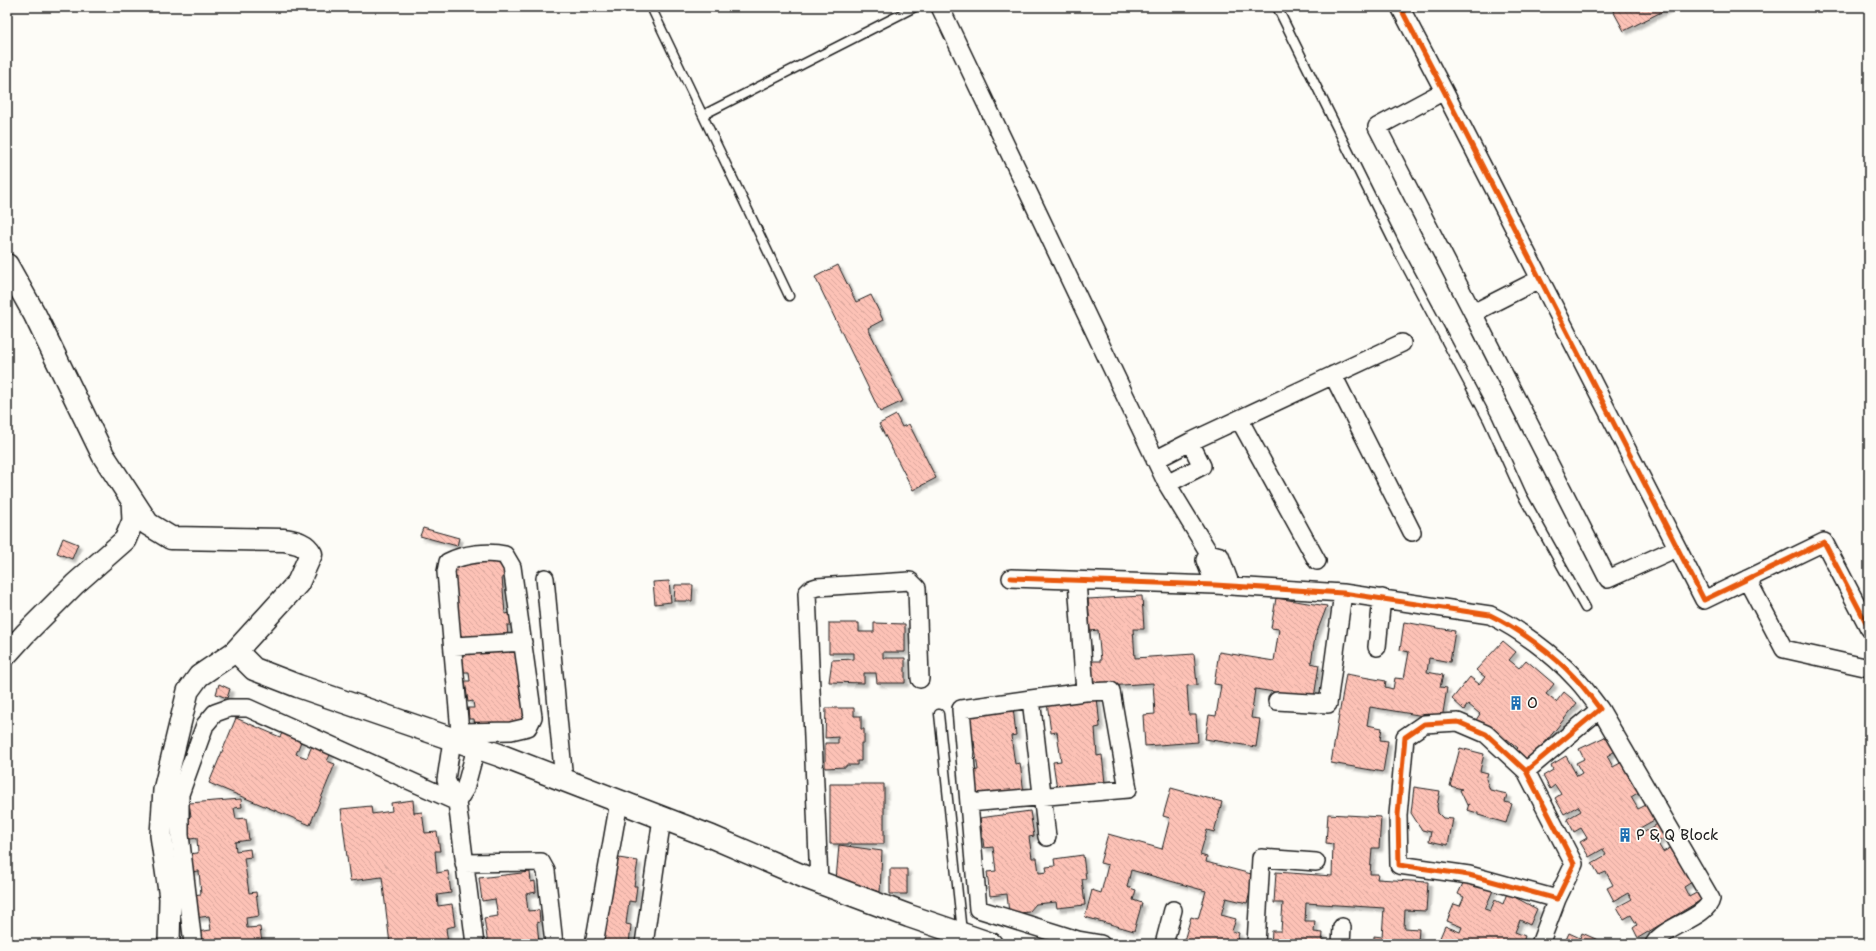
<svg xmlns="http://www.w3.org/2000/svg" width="1876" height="951" font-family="'Shantell Sans',sans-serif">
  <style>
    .building { fill: url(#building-back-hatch); stroke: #1c1c1c; filter: url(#shadow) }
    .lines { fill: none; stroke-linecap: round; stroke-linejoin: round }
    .service-casing { stroke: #1c1c1c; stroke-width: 11 }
    .minor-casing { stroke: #1c1c1c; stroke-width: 20 }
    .tertiary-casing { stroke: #1c1c1c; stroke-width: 24 }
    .secondary-casing { stroke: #1c1c1c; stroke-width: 25 }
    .service { stroke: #fdfcf7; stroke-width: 8 }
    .minor { stroke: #fdfcf7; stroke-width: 17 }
    .tertiary { stroke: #fdfcf7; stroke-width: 21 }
    .secondary { stroke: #fdfcf7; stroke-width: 22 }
    .cycleway-casing { stroke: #fdfcf7; stroke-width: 8 }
    .cycleway { stroke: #e8590c; stroke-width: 5 }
    .labels { text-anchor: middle; stroke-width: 3.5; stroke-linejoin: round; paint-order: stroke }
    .poi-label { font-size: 15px; fill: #1c1c1c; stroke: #fdfcf7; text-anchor: start }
  </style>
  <defs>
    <pattern id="building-back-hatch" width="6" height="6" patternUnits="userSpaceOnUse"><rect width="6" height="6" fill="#fdc2b6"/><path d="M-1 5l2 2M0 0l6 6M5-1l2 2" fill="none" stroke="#d8a69c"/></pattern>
    <filter id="shadow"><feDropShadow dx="3.5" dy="3.5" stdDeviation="1" flood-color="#0004"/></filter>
  </defs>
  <rect width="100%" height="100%" fill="#fdfcf7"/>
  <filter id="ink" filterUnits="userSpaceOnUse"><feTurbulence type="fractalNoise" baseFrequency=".025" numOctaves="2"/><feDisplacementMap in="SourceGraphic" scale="8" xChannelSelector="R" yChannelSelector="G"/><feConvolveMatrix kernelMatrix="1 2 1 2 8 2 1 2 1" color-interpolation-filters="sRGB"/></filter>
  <g filter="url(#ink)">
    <!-- building -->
    <path class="building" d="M1615 7H1669V8L1624 31 1612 9Z
      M838 265 856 302 871 295 883 320 868 328 903 401 880 412 815 277Z
      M896 415 902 427 909 424 936 478 913 490 879 424Z
      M423 528 459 538 457 546 420 536Z
      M63 538 78 544 72 559 57 553Z
      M502 561 508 577H502L505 614 511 613 512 625H507L508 636 461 640 460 632H456L449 565Z
      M669 581 671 602 655 604 653 582Z
      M675 585H693L692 601H674Z
      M1142 596 1144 629H1133L1135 658 1194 654 1197 685 1187 686 1189 715H1196L1198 742 1145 746 1143 715 1155 714 1153 683 1092 687 1091 661H1101L1098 630 1090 631 1088 599Z
      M1276 598 1327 606 1315 637 1311 663 1319 665 1314 698 1255 689 1251 718 1260 719 1256 747 1205 739 1209 715 1216 716 1221 685 1214 684 1219 652 1274 661 1279 629 1271 628Z
      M1404 622 1455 631 1450 662 1429 658 1427 672 1443 675 1440 687 1447 688 1442 719 1370 707 1367 725 1382 728 1380 740 1388 741 1383 772 1331 763 1346 674 1386 681 1385 687 1393 689 1395 678 1404 679 1409 652 1400 650Z
      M829 623H859V632H874V623L905 624V652H883V658H905V683H877L876 673H864V683L829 682 832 660 854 659V653H829Z
      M1503 641 1516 652 1509 660 1519 668 1526 660 1554 684 1546 694 1556 702 1564 692 1577 703 1528 764 1514 752 1518 748 1507 739 1504 743 1476 720 1480 714 1468 704 1464 710 1452 699 1470 677 1479 684 1485 677 1476 670Z
      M521 650 517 662 521 699 526 698 524 710 525 721 475 726 474 719H469L468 708H474L473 701 468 702 465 681H470L469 672H464L462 652Z
      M219 684 230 689 227 698 216 694Z
      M1097 697 1100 727 1095 728 1097 756 1102 755 1105 783 1057 789 1053 762 1061 761 1057 732 1051 733 1047 702Z
      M1013 707 1016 735 1011 736 1015 764 1020 763 1024 793 975 799 971 771 978 770 974 741 967 742 964 714Z
      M826 708H854V716H861V729H864V743H861V761H857V765H846V767L825 768V743H838V737L825 738Z
      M236 718 280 737 283 731 302 739 296 754 307 758 313 743 332 751 327 761 335 764 310 825 209 783Z
      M1609 735 1617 750 1607 756 1613 767 1624 761 1641 791 1631 797 1638 809 1648 804 1656 819 1640 828 1643 833 1659 823 1667 837 1657 842 1663 852 1672 847 1692 882 1684 887 1689 897 1698 892 1703 899 1638 938 1633 928 1637 925 1631 915 1624 919 1617 907 1632 899 1628 893 1614 901 1607 888 1613 885 1606 872 1599 875 1592 863 1606 855 1603 849 1589 857 1580 842 1587 838 1581 828 1574 832 1567 819 1581 811 1578 806 1564 814 1555 798 1561 794 1555 785 1550 789 1543 776 1553 770 1551 765 1566 756 1577 776 1582 773 1576 763 1584 759 1579 749Z
      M1460 748 1484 754 1480 771 1488 773 1486 779 1490 790 1507 794 1505 802 1512 804 1506 823 1478 815V813L1467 810 1469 804 1467 805 1460 790 1462 789 1450 786Z
      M830 784H884V844H830Z
      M1414 787 1440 791 1437 806 1438 813 1443 818 1453 819 1448 845 1429 841 1431 832 1422 830 1411 813Z
      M1171 788 1222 802 1214 832 1207 830 1200 855 1207 857 1206 862 1255 875 1247 903 1226 898 1221 915 1236 919 1232 931 1239 933 1236 944H1183L1191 917 1198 919 1206 891 1131 870 1127 887 1136 890 1133 900 1142 903 1134 931 1085 917 1092 890 1101 893 1108 865 1100 863 1108 834 1162 849 1170 818 1163 816Z
      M241 799 242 807 234 808 236 819 246 818 249 840 235 842 236 851 250 849 251 857 244 858 249 893 256 892 259 916 246 918 247 928 260 927 262 944H199L197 932 211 930 209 916 195 918 192 895 201 894 199 871 189 872 187 854 198 853 197 838 184 840 185 817 191 816 189 803Z
      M413 800 414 813 422 812 425 833 437 832 440 851H435L437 873 448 871 451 893 437 895 438 906 452 904 455 926 446 928 448 944H390L382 877 350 881 341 809 371 806 372 814 392 811 391 803Z
      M1030 811 1034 836 1029 837 1032 858H1037L1039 873 1047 872 1046 867 1055 866 1054 859 1083 855 1086 879H1082L1085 905 1057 908 1056 902 1036 904 1029 912 1009 914 1007 894 990 896 987 872 996 871 993 847 984 848 980 818Z
      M1328 814 1381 817 1379 848H1372L1370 874H1378L1377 879 1428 882 1426 911 1405 910 1404 928 1419 929 1418 942H1424V944H1374V936L1382 937 1384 908 1306 903 1305 921H1315L1314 932 1323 933 1322 944H1271L1272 931H1281L1283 903H1274L1276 872 1332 876 1333 844 1326 843Z
      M839 845 882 851 880 892 836 880Z
      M612 857 638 861 634 886H637L635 902 629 901 626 924 631 925 629 944H600Z
      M890 869H907V894H890Z
      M530 872 531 882 535 881 536 892 526 894 528 911 539 910 540 922 537 923 539 942 542 941 543 944H488L484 918 498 916 495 899 482 901 479 878Z
      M1464 881 1475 886 1478 881 1494 888 1485 909 1490 911 1495 900 1503 904 1507 893 1537 909 1530 925 1520 920 1515 932 1525 936 1522 944H1446L1439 940 1445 926 1460 932 1462 927 1447 921 1454 904 1460 906 1464 897 1458 894Z
      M1569 933 1580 938 1582 933 1598 940 1597 944H1564Z"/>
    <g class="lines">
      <defs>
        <path id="service" d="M651 7 789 296
          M1277 7 1397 249 1488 420 1522 495 1585 608
          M703 115 915 7
          M939 714 962 932"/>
        <path id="minor" d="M940 7 1167 484 1209 553
          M1400 7 1444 91 1704 600 1824 542 1869 628
          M1444 91 1377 127 1473 313 1540 279
          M1473 313 1608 579 1677 548
          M1333 375 1412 532
          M1239 419 1317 561
          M1155 460 1190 442
          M1167 484 1202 466 1190 442 1402 343
          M545 578 564 781
          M1011 578 1215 585 1343 593 1490 615C1519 629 1553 654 1575 678 1584 687 1592 699 1600 709L1526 771 1486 734 1458 722 1424 724 1405 737 1398 815 1399 865 1469 875 1557 899 1574 864 1526 771
          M1747 579 1784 649 1869 668
          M1215 585 1205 560 1209 553 1220 556 1231 586
          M454 646 523 642
          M1377 647 1382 598
          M1031 699 961 709 978 909 1078 940 1076 944
          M1277 701 1328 704 1343 593
          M1600 709 1711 899C1707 918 1664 926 1654 944
          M452 740 446 780 457 802 475 944
          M461 743 446 572 448 562C464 554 488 551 505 555L512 567 533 717 528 727 511 731 461 732
          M457 802 465 789 476 748
          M969 803 1128 789 1111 691 1085 692
          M1047 837 1031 699 1085 692 1077 581
          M464 863 541 862 546 871 554 944
          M819 882 807 593 811 589 817 587 910 581 917 588 920 679
          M1078 940 1101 944
          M193 944 180 835V794L205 725 215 713 229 708H248L457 802
          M594 944 619 802
          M644 944 662 818
          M1164 944 1173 910
          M1256 944 1261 858 1316 862
          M1341 944 1342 927
          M1540 944 1557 899"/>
        <path id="tertiary" d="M7 654 25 634 75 584 125 540 133 521 132 500
          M169 944 170 898 161 835 164 790 188 691 199 676 236 651"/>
        <path id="secondary" d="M7 265 35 315 103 455 148 524 171 538 284 540C295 542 305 543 311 554L298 583 236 651 254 669 298 686 499 755 712 837 805 877 909 916 991 944"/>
      </defs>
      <!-- service casing -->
      <use href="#service" class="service-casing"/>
      <!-- minor casing -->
      <use href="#minor" class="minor-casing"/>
      <!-- tertiary casing -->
      <use href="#tertiary" class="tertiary-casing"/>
      <!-- secondary casing -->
      <use href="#secondary" class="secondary-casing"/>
      <!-- service -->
      <use href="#service" class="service"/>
      <!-- minor -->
      <use href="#minor" class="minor"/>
      <!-- tertiary -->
      <use href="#tertiary" class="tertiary"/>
      <!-- secondary -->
      <use href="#secondary" class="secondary"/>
      <defs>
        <path id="cycleway" d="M1400 7 1444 91 1704 600 1824 542 1869 628
          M1011 578 1215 585 1343 593 1490 615C1519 629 1553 654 1575 678 1584 687 1592 699 1600 709L1526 771 1486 734 1458 722 1424 724 1405 737 1398 815 1399 865 1469 875 1557 899 1574 864 1526 771"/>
      </defs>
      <!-- cycleway casing -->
      <use href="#cycleway" class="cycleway-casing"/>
      <!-- cycleway -->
      <use href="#cycleway" class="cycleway"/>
    </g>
  </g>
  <!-- icons -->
  <defs>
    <symbol id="building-bare" viewBox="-9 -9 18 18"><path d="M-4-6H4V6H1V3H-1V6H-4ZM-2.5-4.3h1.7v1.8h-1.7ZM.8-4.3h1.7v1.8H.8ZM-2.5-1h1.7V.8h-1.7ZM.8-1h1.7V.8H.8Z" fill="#1f6fb2" stroke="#fdfcf7" stroke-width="2.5" paint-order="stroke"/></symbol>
  </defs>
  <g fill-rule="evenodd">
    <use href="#building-bare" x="1506" y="693" width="20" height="20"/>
    <use href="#building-bare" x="1615" y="825" width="20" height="20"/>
  </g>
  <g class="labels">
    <!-- poi labels -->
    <g class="poi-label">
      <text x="1527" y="708">O</text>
      <text x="1636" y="840">P &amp; Q Block</text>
    </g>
  </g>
  <!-- margin -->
  <rect width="1876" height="951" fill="none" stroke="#fdfcf7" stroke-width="24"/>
  <rect x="12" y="12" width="1852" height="927" fill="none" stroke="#1c1c1c" stroke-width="1.5" filter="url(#ink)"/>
</svg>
